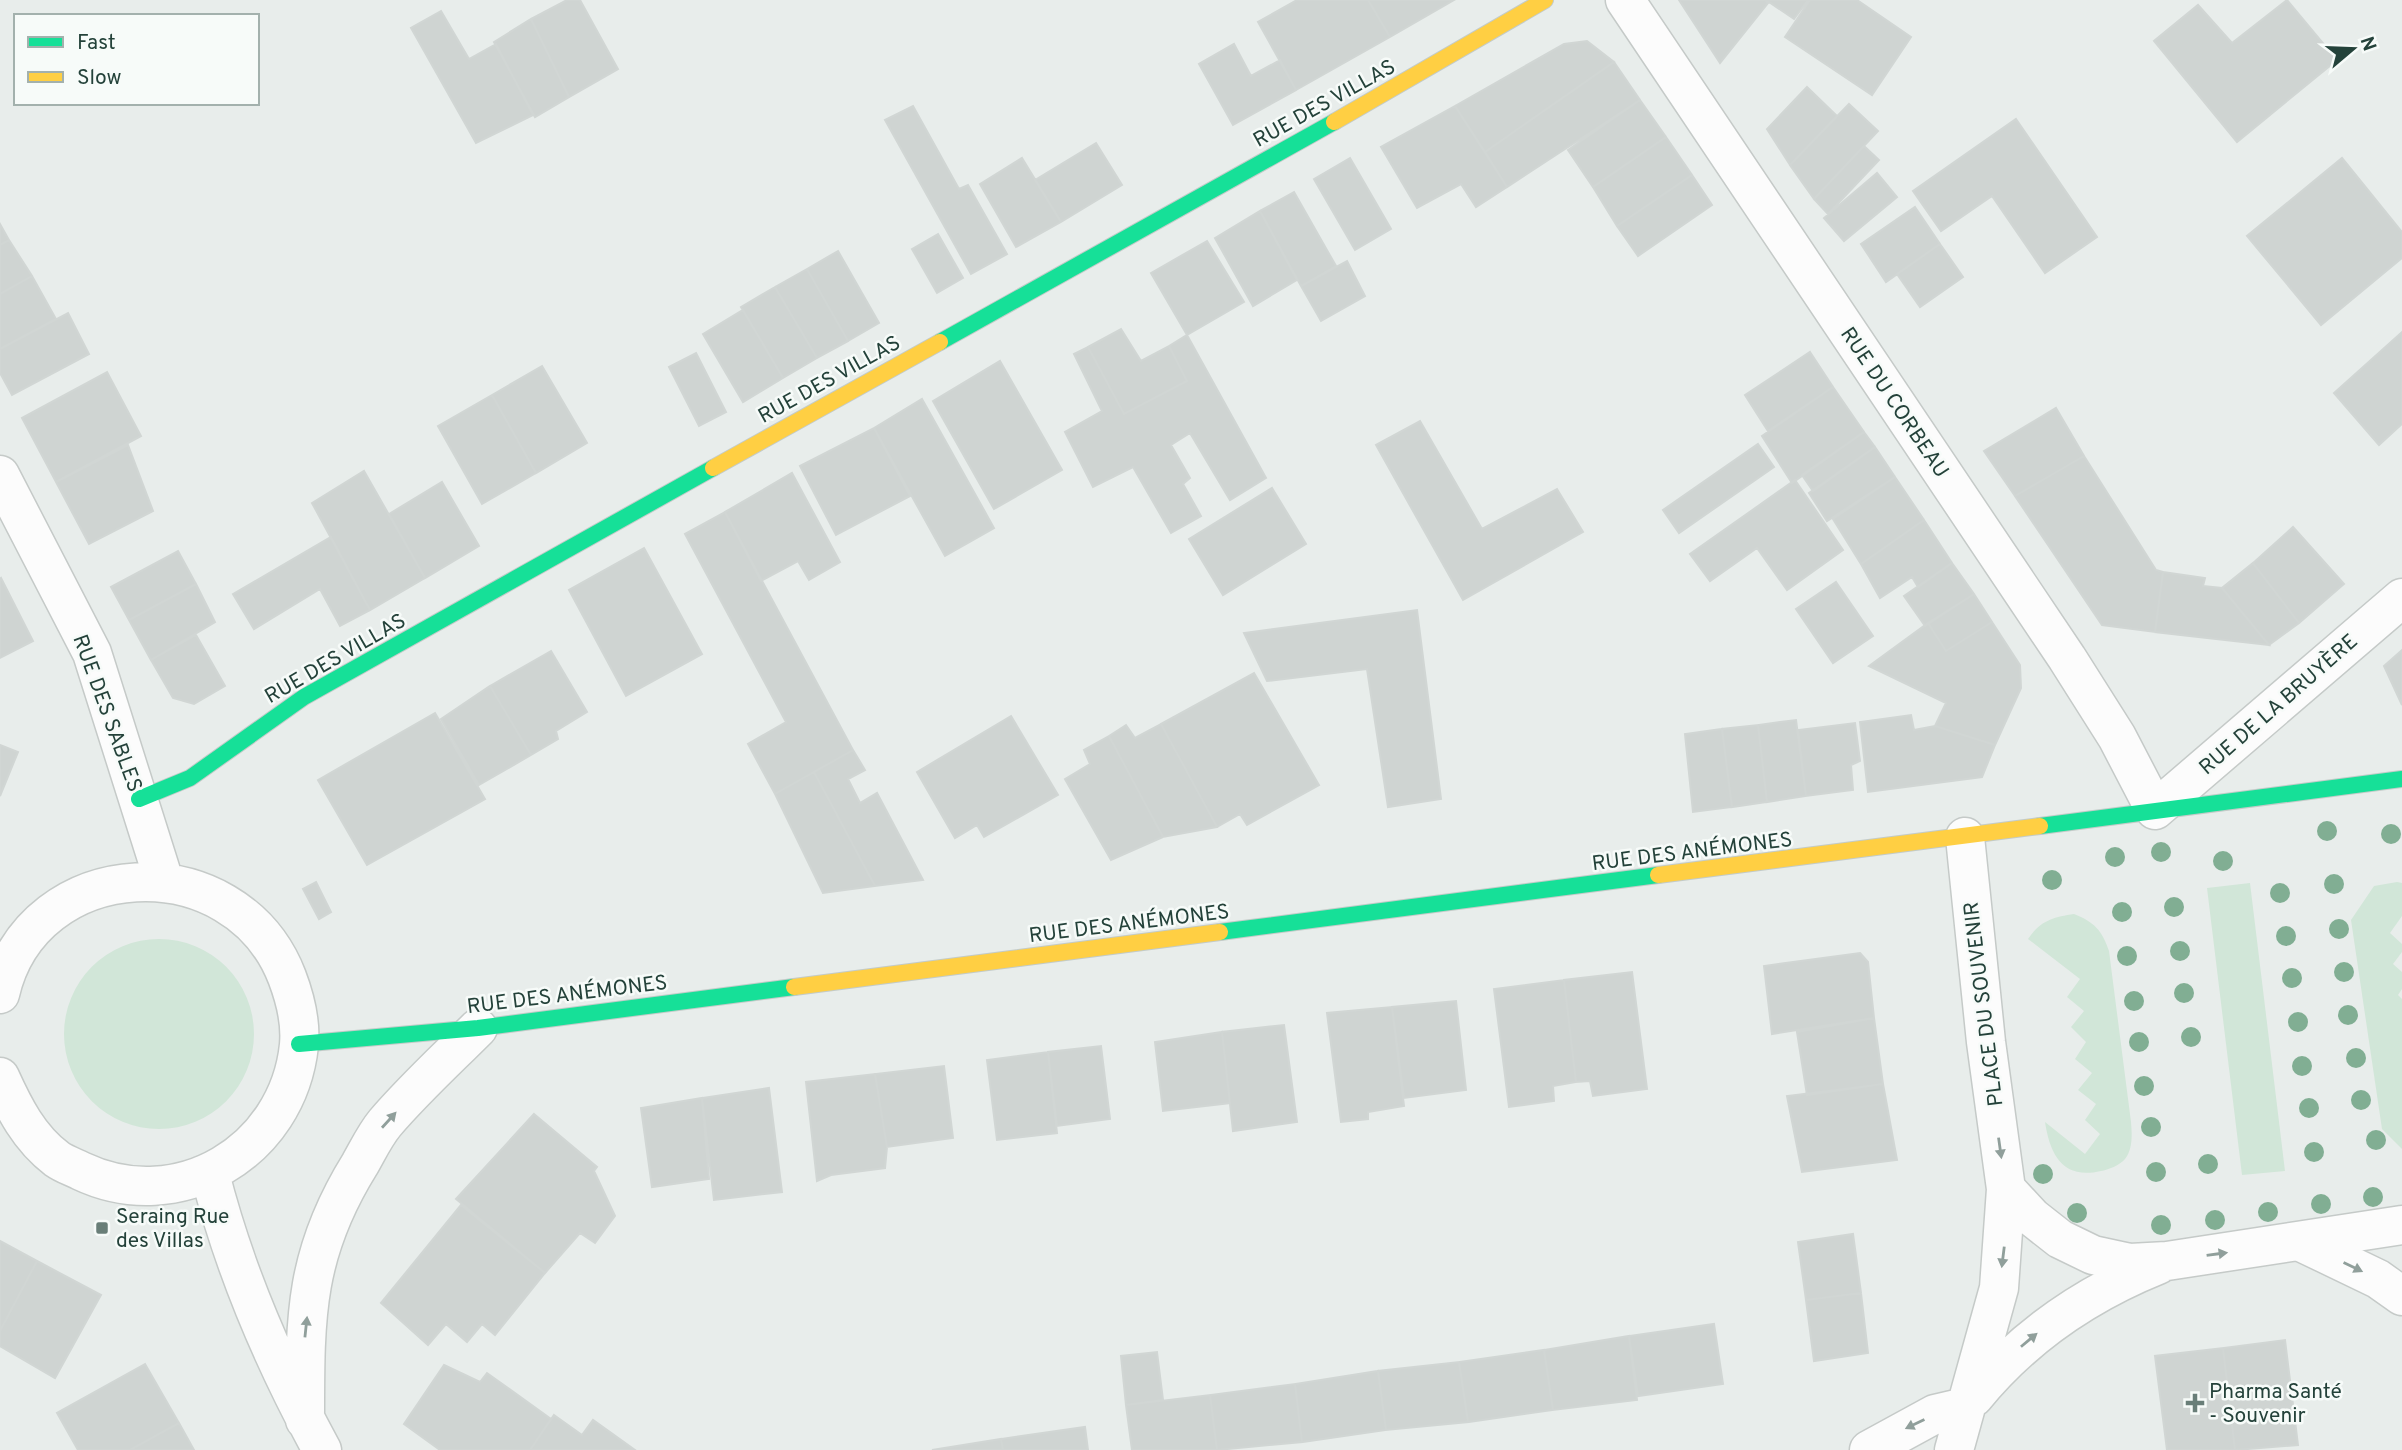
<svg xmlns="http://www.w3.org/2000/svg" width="2402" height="1450" font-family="Overpass,sans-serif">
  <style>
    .green { fill: #d1e6d8 }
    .building { fill: #cfd4d2; stroke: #d1d6d4; stroke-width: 2 }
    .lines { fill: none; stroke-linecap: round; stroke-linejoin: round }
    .street-casing { stroke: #c5cac8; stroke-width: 41 }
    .fast-casing { stroke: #c3cbc8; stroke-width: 18 }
    .slow-casing { stroke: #c3cbc8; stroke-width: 18 }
    .street { stroke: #fcfcfc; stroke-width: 38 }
    .fast { stroke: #16e098; stroke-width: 16 }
    .slow { stroke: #ffcf43; stroke-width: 16 }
    .tree { fill: #81ae93 }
    .oneway { fill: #909f9b }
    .poi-dot { fill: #697e78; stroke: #f7fbf9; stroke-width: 2.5 }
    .labels { text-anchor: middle; stroke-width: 5; stroke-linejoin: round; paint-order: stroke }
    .street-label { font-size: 21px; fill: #24423a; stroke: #f7fbf9 }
    .poi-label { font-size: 21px; fill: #24423a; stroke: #f7fbf9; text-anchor: start }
  </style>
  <rect width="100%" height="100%" fill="#e8edeb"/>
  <!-- green -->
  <path class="green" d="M2397 882 2402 883V916L2390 933 2402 944V952L2393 964 2402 972V989L2398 995 2402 999V1149L2382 1129 2351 920 2374 886Z
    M2250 883 2285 1171 2242 1175 2207 888Z
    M2074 914C2094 922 2102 930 2109 951L2131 1122C2132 1134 2133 1149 2125 1159 2120 1165 2108 1170 2101 1171 2063 1180 2050 1155 2045 1122L2085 1154 2100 1134 2085 1120 2096 1104 2078 1090 2092 1073 2075 1059 2086 1042 2071 1027 2084 1011 2067 997 2080 979 2028 939C2040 921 2053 917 2074 914Z
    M64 1034a95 95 0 1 1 190 0a95 95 0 1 1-190 0Z"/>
  <!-- building -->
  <path class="building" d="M580 0 618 69 569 97 531 19 567 0Z
    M1297 0H1368L1390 37 1296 90 1258 22Z
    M1368 0H1454L1390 37Z
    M1679 0H1765L1768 3 1720 63Z
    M1766 0H1808L1794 19Z
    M1810 0H1857L1911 37 1872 95 1785 37Z
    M2287 0 2337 60 2237 142 2154 41 2198 5 2232 43Z
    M441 11 469 59 496 44 533 115 476 143 411 28Z
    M531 19 569 97 535 117 494 42Z
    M1587 41 1614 62 1485 152 1455 106 1564 44Z
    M1234 44 1251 76 1280 60 1296 90 1233 125 1199 64Z
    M1614 62 1640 100 1507 187 1485 152Z
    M1807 87 1837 116 1790 165 1767 129Z
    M1640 100 1666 137 1593 187 1568 150Z
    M1849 104 1878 131 1814 199 1790 165Z
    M913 106 959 189 968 185 1007 254 971 274 885 120Z
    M1455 106 1507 187 1476 207 1461 184 1417 208 1381 147Z
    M2016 119 2097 237 2045 273 1992 196 1941 231 1913 191Z
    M1666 137 1692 175 1617 226 1593 187Z
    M1096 143 1122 185 1061 222 1035 180Z
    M1864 146 1879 160 1828 214 1814 199Z
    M1022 158 1061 222 1016 247 980 184Z
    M1350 158 1391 229 1355 250 1314 179Z
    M2342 158 2402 232V258L2321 325 2247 236Z
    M1877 173 1897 197 1844 241 1824 218Z
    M1692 175 1712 205 1638 256 1617 226Z
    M1294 192 1336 266 1301 286 1260 211Z
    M1915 207 1940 244 1886 282 1861 244Z
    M1260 211 1297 280 1253 306 1215 238Z
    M0 224 9 240 0 245Z
    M938 234 963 278 937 293 912 249Z
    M9 240 32 276 0 294V245Z
    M1207 241 1244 302 1187 335 1151 273Z
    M1940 244 1963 277 1920 307 1897 274Z
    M838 251 879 323 848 341 807 269Z
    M1347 261 1365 296 1321 321 1301 286Z
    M807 269 848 341 817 358 775 287Z
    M32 276 56 319 0 349V294Z
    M775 287 817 358 783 378 741 307Z
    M743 310 783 378 743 402 703 334Z
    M68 313 89 354 12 395 0 373V349Z
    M1121 329 1141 361 1169 346 1187 381 1124 414 1088 347Z
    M2402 332V424L2379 445 2334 393Z
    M1187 335 1266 478 1230 500 1190 433 1171 445 1190 478 1183 484 1201 516 1171 533 1133 467 1093 487 1065 432 1102 411 1074 354 1088 347 1124 414 1187 381 1169 346Z
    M1810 352 1833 387 1768 431 1745 395Z
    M696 353 726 412 699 426 669 367Z
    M1000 361 1062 470 994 509 933 401Z
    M542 366 587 443 536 473 492 395Z
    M107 372 141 436 56 482 22 418Z
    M1833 387 1864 432 1792 483 1762 436Z
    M492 395 536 473 482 504 438 426Z
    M922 399 994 528 945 556 874 428Z
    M2056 408 2084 456 2015 496 1984 451Z
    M1420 421 1482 529 1557 489 1583 532 1463 600 1376 445Z
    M874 428 910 496 836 535 800 466Z
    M1864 432 1875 447 1813 491 1802 475Z
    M1758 444 1774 467 1679 533 1663 510Z
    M128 445 153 511 89 544 56 482Z
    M1875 447 1895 477 1827 521 1809 493Z
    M2084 456 2156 570 2163 572 2155 632 2102 625 2015 496Z
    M364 471 425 578 370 610 312 503Z
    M792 473 840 562 809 580 798 561 761 581 725 512Z
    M1895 477 1924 520 1861 564 1833 519Z
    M1795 480 1843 550 1787 590 1757 548 1710 581 1690 554Z
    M442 482 479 546 425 578 389 514Z
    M1272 488 1306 544 1223 595 1189 539Z
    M725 512 853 750 775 794 748 744 786 722 685 534Z
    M1924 520 1952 563 1918 587 1912 577 1880 598 1861 564Z
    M2293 527 2344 584 2299 623 2253 563Z
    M331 537 370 610 340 626 320 589 254 629 233 594Z
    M644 548 702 654 626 696 569 590Z
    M178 551 196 584 129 620 111 587Z
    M1952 563 1974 594 1925 626 1904 596Z
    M2253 563 2299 623 2269 645 2222 588Z
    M2163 572 2205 578 2203 586 2222 588 2269 645 2155 632Z
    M1 578 33 641 0 658V579Z
    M1836 582 1873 636 1833 663 1796 609Z
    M196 584 215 622 151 660 129 620Z
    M1974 594 1992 622 1946 651 1928 623Z
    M1417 610 1441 799 1388 807 1367 669 1267 681 1244 633Z
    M1992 622 2020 665 2021 688 1995 745 1935 726 1946 703 1869 666 1928 623 1946 651Z
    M196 635 225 686 194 704 173 698 151 660Z
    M2402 650V705L2384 666Z
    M551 651 587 712 556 731 558 739 531 755 490 686Z
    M1254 673 1319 785 1247 825 1240 814 1217 827 1161 724Z
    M490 686 531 755 479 785 441 719Z
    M435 713 485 799 367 865 318 780Z
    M1911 715 1914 730 1935 726 1995 745 1982 777 1868 792 1860 722Z
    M1011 716 1058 795 984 837 977 825 955 838 917 772Z
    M1796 720 1806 796 1767 802 1758 725Z
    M1855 723 1860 761 1851 765 1853 790 1806 796 1798 730Z
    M1161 724 1217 827 1163 837 1109 736 1126 725 1135 738Z
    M1758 725 1767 802 1732 807 1722 729Z
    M1722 729 1732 807 1693 812 1685 734Z
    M1109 736 1163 837 1111 860 1065 779 1090 764 1084 750Z
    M0 745 18 752 0 796Z
    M853 750 865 770 848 779 860 803 877 793 923 880 875 886 814 772Z
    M814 772 875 886 823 893 775 794Z
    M316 882 331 912 319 919 303 889Z
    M1860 953 1868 962 1874 1018 1772 1034 1764 966Z
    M1632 972 1647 1089 1593 1096 1590 1081 1576 1082 1564 980Z
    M1564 980 1576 1082 1553 1086 1554 1101 1509 1107 1494 989Z
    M1456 1001 1466 1090 1404 1098 1392 1007Z
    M1392 1007 1404 1106 1368 1112V1119L1341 1122 1327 1013Z
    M1874 1018 1883 1084 1807 1095 1797 1032Z
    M1284 1025 1297 1122 1233 1131 1222 1032Z
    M1222 1032 1230 1103 1163 1111 1155 1042Z
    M1101 1046 1110 1119 1057 1126 1048 1052Z
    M1048 1052 1057 1133 997 1140 987 1060Z
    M944 1066 953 1138 887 1147 875 1074Z
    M875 1074 887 1147 885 1168 831 1175 817 1181 806 1082Z
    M1883 1084 1897 1160 1802 1172 1787 1096Z
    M769 1088 782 1192 714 1200 702 1098Z
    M702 1098 709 1179 652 1187 641 1108Z
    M534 1114 597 1167 594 1171 615 1216 595 1243 580 1233 545 1273 456 1199Z
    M461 1205 545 1273 495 1335 482 1324 467 1342 446 1324 428 1345 381 1303Z
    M1853 1234 1861 1293 1806 1300 1798 1242Z
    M0 1241 37 1261 0 1331Z
    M37 1261 101 1295 55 1378 0 1346V1331Z
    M1861 1293 1868 1353 1814 1361 1806 1300Z
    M1714 1324 1723 1384 1638 1396 1629 1336Z
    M1629 1336 1637 1400 1553 1410 1544 1350Z
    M2285 1340 2298 1445 2235 1450 2223 1348Z
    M2223 1348 2235 1450H2167L2155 1356Z
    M1544 1350 1553 1410 1468 1422 1459 1362Z
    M1157 1352 1163 1400 1126 1405 1121 1356Z
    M1459 1362 1468 1422 1386 1430 1378 1371Z
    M145 1364 179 1423 130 1450H78L57 1413Z
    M444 1365 480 1382 487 1373 551 1419 530 1450H440L404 1424Z
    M1378 1371 1386 1430 1302 1442 1295 1384Z
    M1295 1384 1302 1442 1217 1450 1210 1395Z
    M1210 1395 1217 1450H1132L1126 1405Z
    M554 1415 582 1435 593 1420 635 1450H530Z
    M179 1423 194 1450H130Z
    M1085 1427 1088 1450H1003L1001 1439Z
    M1001 1439 1003 1450H932Z"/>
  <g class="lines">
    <defs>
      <path id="street" d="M1625 0 2067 658 2117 737 2155 810 2402 598
        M0 475 92 653 164 881
        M1965 837 1986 1042 2006 1189 2032 1217 2060 1239 2093 1255 2130 1263 2167 1261 2402 1225
        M0 994C32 853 235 843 287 977 295 998 301 1023 299 1045 288 1152 178 1217 81 1171 73 1167 64 1164 57 1159 29 1138 14 1108 0 1077
        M210 1174C234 1269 275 1364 322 1450
        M2301 1242 2378 1279 2402 1296
        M1974 1397C2024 1336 2086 1294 2158 1265
        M305 1420C305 1317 304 1254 360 1164 368 1150 375 1135 385 1123 414 1089 447 1059 478 1028
        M1869 1450 1935 1414 1965 1407
        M1954 1450 1999 1288 2006 1189"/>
      <path id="fast" d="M940 342 1334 122
        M139 799 190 778 304 697 713 468
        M2040 826 2402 779
        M1220 932 1658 875
        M299 1044 478 1028 794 987"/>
      <path id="slow" d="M1334 122 1545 0
        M713 468 940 342
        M1658 875 2040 826
        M794 987 1220 932"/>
    </defs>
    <!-- street casing -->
    <use href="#street" class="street-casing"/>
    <!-- fast casing -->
    <use href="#fast" class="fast-casing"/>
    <!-- slow casing -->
    <use href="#slow" class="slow-casing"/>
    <!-- street -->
    <use href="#street" class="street"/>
    <!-- fast -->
    <use href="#fast" class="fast"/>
    <!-- slow -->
    <use href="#slow" class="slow"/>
  </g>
  <!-- trees -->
  <g class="tree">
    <circle cx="2327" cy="831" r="10"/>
    <circle cx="2391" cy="834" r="10"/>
    <circle cx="2161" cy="852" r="10"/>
    <circle cx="2115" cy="857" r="10"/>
    <circle cx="2223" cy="861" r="10"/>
    <circle cx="2052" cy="880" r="10"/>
    <circle cx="2334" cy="884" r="10"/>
    <circle cx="2280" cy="893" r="10"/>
    <circle cx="2174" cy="907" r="10"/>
    <circle cx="2122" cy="912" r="10"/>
    <circle cx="2339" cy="929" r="10"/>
    <circle cx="2286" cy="936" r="10"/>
    <circle cx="2180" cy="951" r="10"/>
    <circle cx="2127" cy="956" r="10"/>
    <circle cx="2344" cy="972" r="10"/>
    <circle cx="2292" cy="978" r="10"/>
    <circle cx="2184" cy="993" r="10"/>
    <circle cx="2134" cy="1001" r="10"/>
    <circle cx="2348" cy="1015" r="10"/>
    <circle cx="2298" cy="1022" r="10"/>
    <circle cx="2191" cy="1037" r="10"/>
    <circle cx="2139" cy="1042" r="10"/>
    <circle cx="2356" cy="1058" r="10"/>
    <circle cx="2302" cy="1066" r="10"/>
    <circle cx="2144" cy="1086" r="10"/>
    <circle cx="2361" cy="1100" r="10"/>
    <circle cx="2309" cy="1108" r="10"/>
    <circle cx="2151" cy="1127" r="10"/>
    <circle cx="2376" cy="1140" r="10"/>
    <circle cx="2314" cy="1152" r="10"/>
    <circle cx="2208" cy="1164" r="10"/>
    <circle cx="2156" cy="1172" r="10"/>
    <circle cx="2043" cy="1174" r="10"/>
    <circle cx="2373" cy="1197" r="10"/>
    <circle cx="2321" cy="1204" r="10"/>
    <circle cx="2268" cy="1212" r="10"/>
    <circle cx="2077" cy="1213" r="10"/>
    <circle cx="2215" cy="1220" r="10"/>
    <circle cx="2161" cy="1225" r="10"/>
  </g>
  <!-- one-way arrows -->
  <defs><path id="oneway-solid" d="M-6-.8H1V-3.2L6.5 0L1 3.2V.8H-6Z" transform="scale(1.75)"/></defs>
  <g class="oneway">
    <use href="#oneway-solid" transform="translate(389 1120) rotate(-48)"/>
    <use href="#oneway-solid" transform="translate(2000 1148) rotate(82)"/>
    <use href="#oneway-solid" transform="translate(2217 1254) rotate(-8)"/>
    <use href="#oneway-solid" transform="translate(2003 1257) rotate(97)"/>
    <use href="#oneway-solid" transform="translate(2353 1267) rotate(26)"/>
    <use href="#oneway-solid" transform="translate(306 1327) rotate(-84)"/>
    <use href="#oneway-solid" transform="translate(2029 1340) rotate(-40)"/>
    <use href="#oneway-solid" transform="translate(1915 1424) rotate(154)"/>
  </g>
  <!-- markers -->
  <g class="poi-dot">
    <rect x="95" y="1221" width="14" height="14" rx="3.5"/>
    <path d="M2191.5 1392.5h7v7h7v7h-7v7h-7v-7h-7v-7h7z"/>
  </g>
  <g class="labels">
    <!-- street labels -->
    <g class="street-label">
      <text transform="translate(1324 103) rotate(-29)" y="7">RUE DES VILLAS</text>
      <text transform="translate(829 379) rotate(-29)" y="7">RUE DES VILLAS</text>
      <text transform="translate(1895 402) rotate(56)" y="7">RUE DU CORBEAU</text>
      <text transform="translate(335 658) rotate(-30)" y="7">RUE DES VILLAS</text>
      <text transform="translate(2278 704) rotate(-41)" y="7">RUE DE LA BRUYÈRE</text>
      <text transform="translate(108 713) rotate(70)" y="7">RUE DES SABLES</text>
      <text transform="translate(1692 851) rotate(-7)" y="7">RUE DES ANÉMONES</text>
      <text transform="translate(1129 923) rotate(-7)" y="7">RUE DES ANÉMONES</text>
      <text transform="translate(567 994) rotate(-7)" y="7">RUE DES ANÉMONES</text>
      <text transform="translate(1983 1004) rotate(-97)" y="7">PLACE DU SOUVENIR</text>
    </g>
    <!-- poi labels -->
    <g class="poi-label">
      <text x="116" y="1223">Seraing Rue<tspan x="116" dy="24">des Villas</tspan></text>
      <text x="2209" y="1398">Pharma Santé<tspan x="2209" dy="24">- Souvenir</tspan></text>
    </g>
  </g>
  <!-- legend -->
  <rect x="14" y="14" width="245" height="91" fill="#f7fbf9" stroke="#a3b1ad" stroke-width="2"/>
  <rect x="28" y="37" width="35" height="10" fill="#16e098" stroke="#a3b1ad" stroke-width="2"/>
  <text x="77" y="49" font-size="21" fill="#24423a">Fast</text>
  <rect x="28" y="72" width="35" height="10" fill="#ffcf43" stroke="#a3b1ad" stroke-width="2"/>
  <text x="77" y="84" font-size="21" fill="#24423a">Slow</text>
  <!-- north arrow -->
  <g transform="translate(2353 49) rotate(71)" stroke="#f7fbf9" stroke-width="5" paint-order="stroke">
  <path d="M0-5L12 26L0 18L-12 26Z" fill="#24423a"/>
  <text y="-10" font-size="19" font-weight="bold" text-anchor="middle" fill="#24423a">N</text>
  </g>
</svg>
